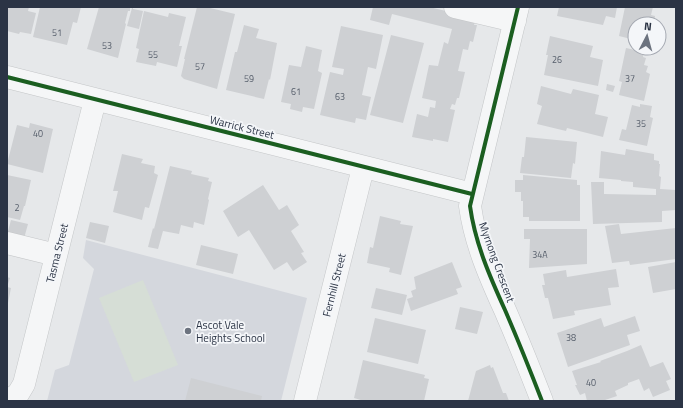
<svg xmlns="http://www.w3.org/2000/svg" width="683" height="408" font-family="'Titillium Web',sans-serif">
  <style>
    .built { fill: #d4d7dd }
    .green { fill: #d6ded6 }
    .building { fill: #ced0d3 }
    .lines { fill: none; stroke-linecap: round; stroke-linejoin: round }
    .minor-casing { stroke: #c4c6c8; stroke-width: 23 }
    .minor { stroke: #f5f6f7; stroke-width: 22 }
    .cycleway-casing { stroke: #f4f6f9; stroke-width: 6 }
    .cycleway { stroke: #1b5e20; stroke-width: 4 }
    .poi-dot { fill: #6c737f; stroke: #f4f6f9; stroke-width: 1.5 }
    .labels { text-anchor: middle; stroke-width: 3.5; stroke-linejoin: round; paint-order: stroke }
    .number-label { font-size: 9px; fill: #545c69 }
    .street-label { font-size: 11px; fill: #2b3445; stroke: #f4f6f9 }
    .poi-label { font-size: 11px; fill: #2b3445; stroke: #f4f6f9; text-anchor: start }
  </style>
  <rect width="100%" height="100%" fill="#e6e8ea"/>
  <!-- built -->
  <path class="built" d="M86 240 307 298 281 401H47L55 370 69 365 94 269 83 258Z"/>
  <!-- green -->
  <path class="green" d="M143 280 178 365 134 382 99 298Z"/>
  <!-- building -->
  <path class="building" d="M7 7H29L28 11 36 13 31 34 20 32 19 34 7 31Z
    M40 7H81L77 23 73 22 67 45 33 37Z
    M99 7H133V9L143 11 139 29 127 26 132 8H130V11H128L125 23 126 24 118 58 87 49Z
    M197 7H206L235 14 217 89 184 79 181 76 185 59H184Z
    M373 7H429L476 18 474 25H477L473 42 470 41 468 50 463 49 461 58 458 71 465 72 459 98H457L455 105 452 104 450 109 455 110 448 142 433 139V141L412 137 417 114 428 117 430 107 435 108 436 101 422 98 429 65 438 66 444 42 448 44 452 29 392 14 389 25 370 20Z
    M559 7H617L615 18 606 16 603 25 557 16Z
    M625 7H653L651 15 655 16 654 24H635V36L631 35V39L619 36Z
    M144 11 168 17 169 13 186 17 179 46H182L177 67 157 62 156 66 136 62 139 49 136 48Z
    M244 25 259 29 256 38 277 43 270 80 269 79 264 99 226 90 235 52H237Z
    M341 26 383 35 376 69 368 67 362 95 371 97 366 120 356 118 355 123 320 115 330 72 343 75 344 69 332 67Z
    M391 35 424 43 403 123 370 115Z
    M550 36 593 46 590 57 603 60 598 86 544 75 548 55H546Z
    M306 46 322 50 318 71 322 73 314 109 303 107 302 112 290 109 291 104 281 102 289 65 301 67Z
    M626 48 644 52 643 57 646 58 644 65 648 66 646 72 650 74 644 101 619 95 622 82 619 81Z
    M607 84 615 86 613 92 606 90Z
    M541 86 571 94 573 89 599 95 595 114 608 117 603 137 567 128 566 131 537 124 542 106 537 104Z
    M640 104 652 106 650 117 653 118 647 146 619 140 622 129 626 130 632 105 640 107Z
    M30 123 53 129 43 173 7 164 17 125 29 128Z
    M526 137 577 142 575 164 573 163 571 178 520 173 522 157H524Z
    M626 149 654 154V160L659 161V164H660L659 176 661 177 660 189 676 190V210L662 211V222L593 224 591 182H604V194L656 195V189L633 187V182L621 181V180L599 178 601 151 625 155Z
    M122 154 143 159 141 163 155 166 154 173 158 175 149 208 145 207 142 220 113 212 118 191H113Z
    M170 166 192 171 191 174 209 178 208 181 212 182 208 199 209 200 204 225 194 222 193 228 181 225 179 234 163 231 158 249 148 247 153 228 154 229Z
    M7 175 31 180 25 206H24L20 220 7 217Z
    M523 175 577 180V185H580V221H529V217H523V201H521V192H515V180H523Z
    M263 185 279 210 287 205 299 225 291 231 304 252 301 253 307 262 293 271 287 262 274 270 249 230 238 237 223 211Z
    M380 216 401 221 400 224 413 226 401 275 389 272 390 268 367 263 370 247 373 248Z
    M11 220 28 224 23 242 7 235Z
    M90 222 109 226 105 243 86 238Z
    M619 224 621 234 676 228V259L630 265 629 261 612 263 605 226Z
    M524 229H587V264L529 268 530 239H524Z
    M201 245 238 254 233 274 196 265Z
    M452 262 462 287 456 289 458 294 411 311 407 299 413 297 411 291 416 289 414 277Z
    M676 262V289L653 293 648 267Z
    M616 269 619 287 608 288 611 305 574 311 575 315 553 319 548 298H545L542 285H545L543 274 566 270 567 277Z
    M7 277 10 278 7 287 11 288 8 303Z
    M376 288 407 295 402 315 371 308Z
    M460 307 483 312 477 334 455 329Z
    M635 316 640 331 627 335 630 345 568 367 557 333 601 318 604 327Z
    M375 318 426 330 418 364 367 352Z
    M641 345 650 367 663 362 671 379 666 381 670 390 653 397 649 388 644 391 639 379 628 383V385L615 391 617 396 602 401H587L585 393 580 395 575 385H577L572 371 601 362 600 361 627 351Z
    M363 360 425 375 424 378 429 379 424 401H364L354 398Z
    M490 365 491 368 493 367 503 393H506L509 401H468L476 371Z
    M191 378 262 396 261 401H185Z"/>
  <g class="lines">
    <defs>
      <path id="minor" d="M455 7 515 21
        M518 7 470 206C475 243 490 277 505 310 518 340 530 370 542 401
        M7 77 472 194
        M7 243 56 255
        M7 401 18 394 24 384 95 100
        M305 401 363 168"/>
    </defs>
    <!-- minor casing -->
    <use href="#minor" class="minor-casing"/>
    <!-- minor -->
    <use href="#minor" class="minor"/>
    <defs>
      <path id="cycleway" d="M518 7 470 206C475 243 490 277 505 310 518 340 530 370 542 401
        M7 77 472 194"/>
    </defs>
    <!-- cycleway casing -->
    <use href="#cycleway" class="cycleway-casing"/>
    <!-- cycleway -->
    <use href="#cycleway" class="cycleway"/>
  </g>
  <!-- markers -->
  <circle class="poi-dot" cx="188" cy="331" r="4"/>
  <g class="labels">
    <!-- number labels -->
    <g class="number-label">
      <text x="57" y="36">51</text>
      <text x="107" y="49">53</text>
      <text x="153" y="58">55</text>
      <text x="557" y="63">26</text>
      <text x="200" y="70">57</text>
      <text x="249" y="82">59</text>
      <text x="630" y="82">37</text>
      <text x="296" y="95">61</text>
      <text x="340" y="100">63</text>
      <text x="641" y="127">35</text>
      <text x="38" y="137">40</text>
      <text x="17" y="211">2</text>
      <text x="540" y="258">34A</text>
      <text x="571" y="341">38</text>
      <text x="591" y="386">40</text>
    </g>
    <!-- street labels -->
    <g class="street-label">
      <text transform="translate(242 127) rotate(14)" y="4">Warrick Street</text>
      <text transform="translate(57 253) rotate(-76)" y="4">Tasma Street</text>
      <text transform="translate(497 262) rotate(70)" y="4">Myrnong Crescent</text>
      <text transform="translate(334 285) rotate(-76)" y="4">Fernhill Street</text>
    </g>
    <!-- poi labels -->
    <g class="poi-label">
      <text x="196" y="329">Ascot Vale<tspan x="196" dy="13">Heights School</tspan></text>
    </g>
  </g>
  <!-- border -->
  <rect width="683" height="408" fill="none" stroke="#2b3445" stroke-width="16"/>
  <!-- north arrow -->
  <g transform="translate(647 36) rotate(6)"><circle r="19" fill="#f4f6f9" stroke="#a4a8b1"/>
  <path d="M0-3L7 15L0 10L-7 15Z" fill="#6c737f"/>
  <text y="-6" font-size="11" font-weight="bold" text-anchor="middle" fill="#2b3445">N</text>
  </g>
</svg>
